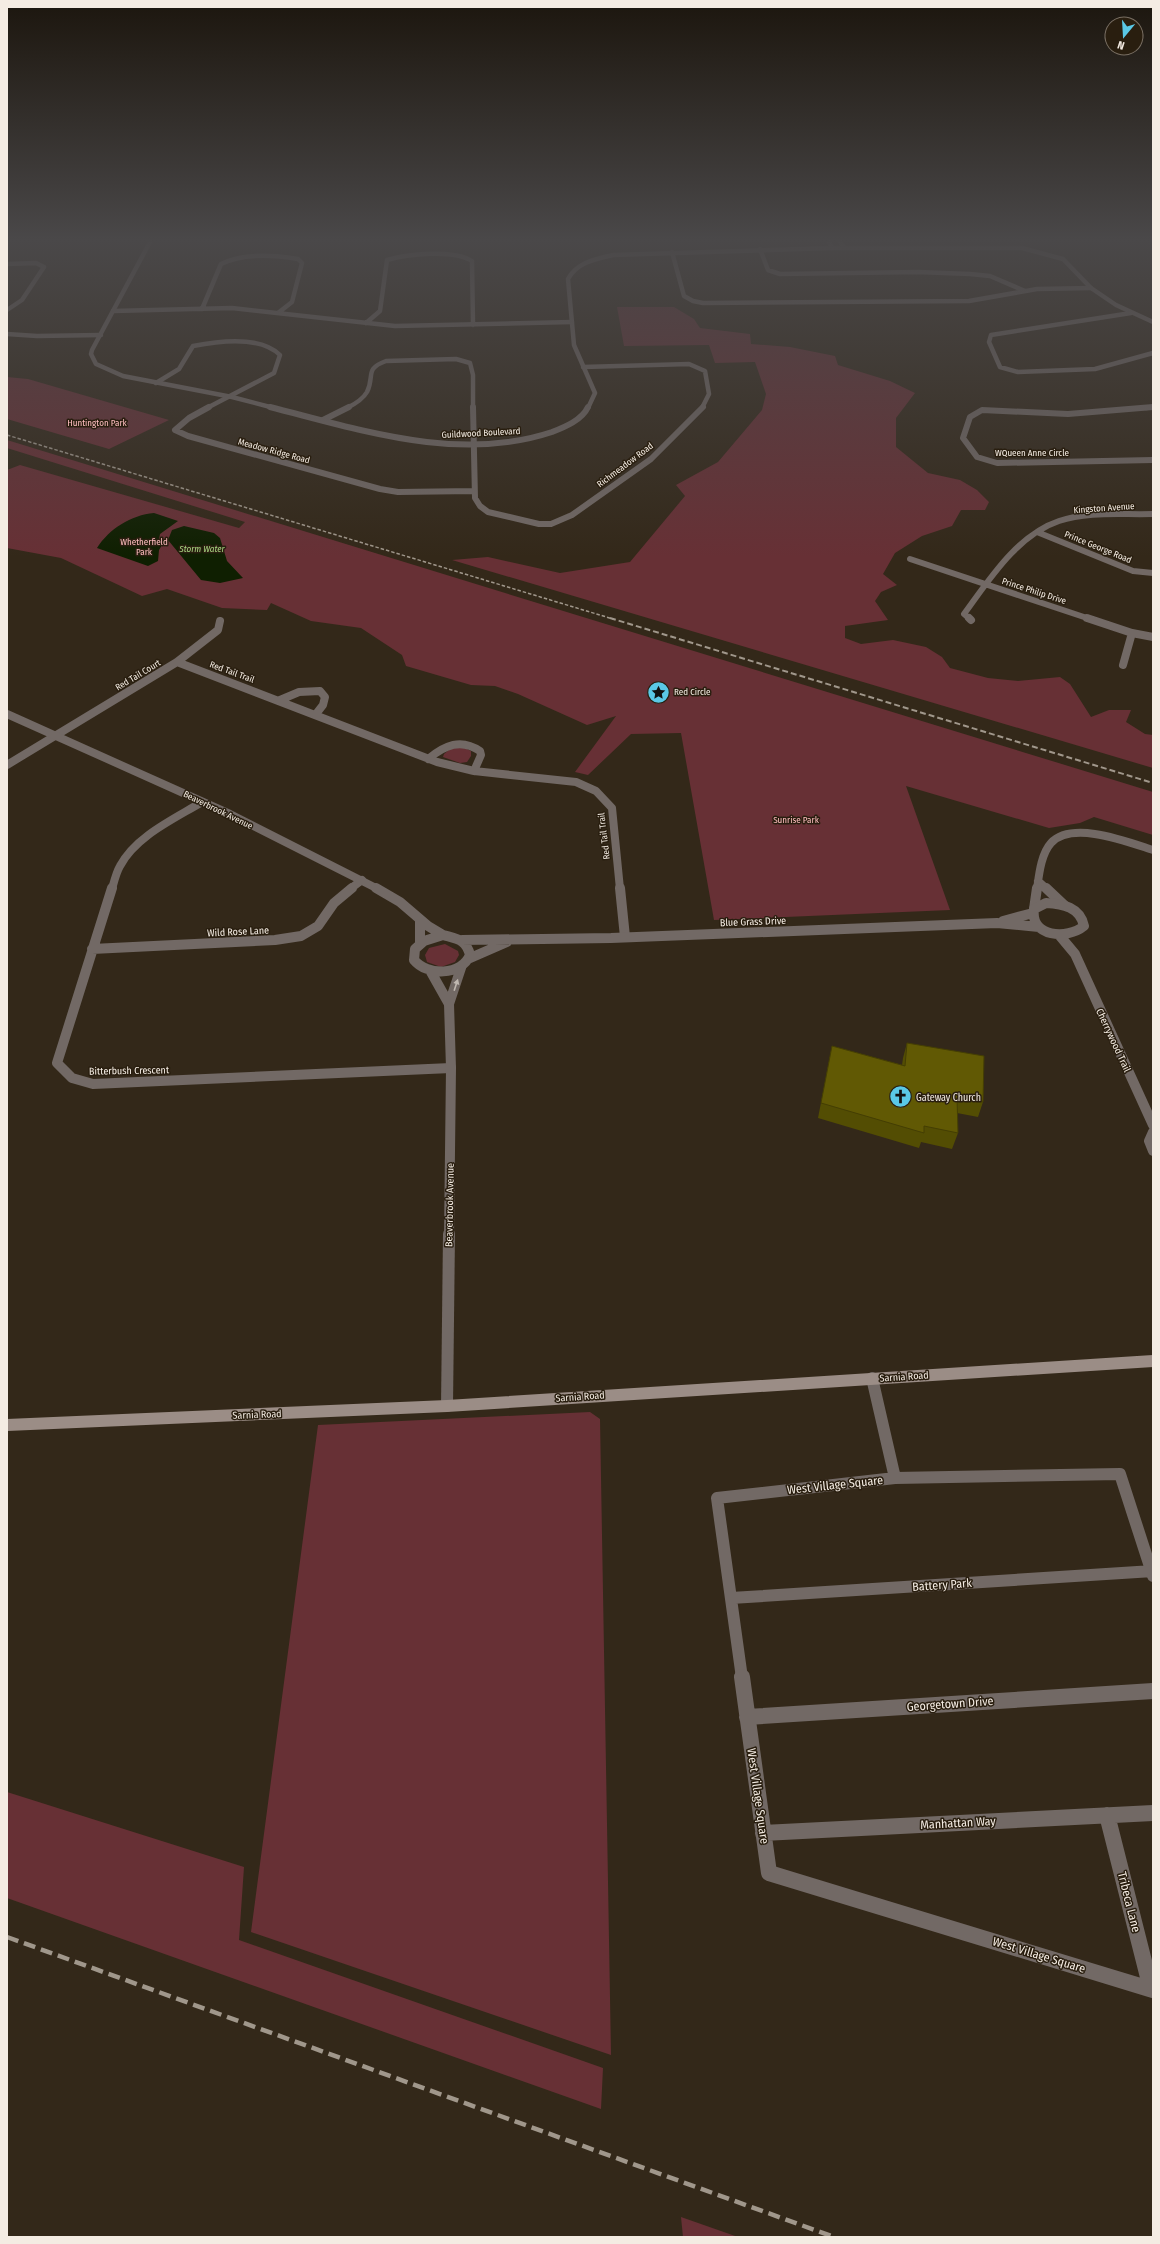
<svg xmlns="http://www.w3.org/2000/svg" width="1160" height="2244" font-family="'Fira Sans Condensed',sans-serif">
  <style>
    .green { fill: #673035 }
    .water { fill: #0f1f01 }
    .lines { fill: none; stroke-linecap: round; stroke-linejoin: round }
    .minor-far5 { stroke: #726965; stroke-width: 4.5 }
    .minor-far4 { stroke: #726965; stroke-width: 6 }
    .minor-far3 { stroke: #726965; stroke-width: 8 }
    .minor-far2 { stroke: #726965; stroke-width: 10 }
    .minor-far1 { stroke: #726965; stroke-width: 12 }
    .minor { stroke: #726965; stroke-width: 16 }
    .tertiary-far4 { stroke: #726965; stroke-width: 4.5 }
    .tertiary-far3 { stroke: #726965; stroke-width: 6 }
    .tertiary-far2 { stroke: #726965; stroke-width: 8 }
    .tertiary-far1 { stroke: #726965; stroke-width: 10 }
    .tertiary { stroke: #726965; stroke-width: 12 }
    .secondary { stroke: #9b8d86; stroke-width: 12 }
    .rail-far2 { stroke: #a0978b; stroke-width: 1.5; stroke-dasharray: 3.5 2; stroke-linecap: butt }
    .rail-far1 { stroke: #a0978b; stroke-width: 2; stroke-dasharray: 6 3; stroke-linecap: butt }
    .rail { stroke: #a0978b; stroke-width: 4.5; stroke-dasharray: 12 6; stroke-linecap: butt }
    .wall { fill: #534d03 }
    .building { fill: #615904; stroke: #443e03 }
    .oneway { fill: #c0b8b1 }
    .labels { text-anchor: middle; stroke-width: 3; stroke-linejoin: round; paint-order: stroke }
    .far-park-label { font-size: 9px; fill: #ffbec0; stroke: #291e0f }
    .far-street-label { font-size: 9px; fill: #f4ece3; stroke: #291e0f }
    .far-water-label { font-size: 9px; font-style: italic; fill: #a9d983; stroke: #291e0f }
    .far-poi-label { font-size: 9px; fill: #f4ece3; stroke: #291e0f; text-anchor: start }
    .street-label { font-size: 10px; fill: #f4ece3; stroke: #291e0f }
    .poi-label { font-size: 10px; fill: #f4ece3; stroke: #291e0f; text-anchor: start }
    .near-street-label { font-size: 12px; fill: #f4ece3; stroke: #291e0f }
  </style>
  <rect width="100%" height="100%" fill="#332819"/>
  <!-- green -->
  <path class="green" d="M617 307H674L694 319 700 328 750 334 751 344 790 347 835 356 838 365 890 381 915 393 896 418V447L928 473 960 480 977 490 989 502 985 510H961L952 526 922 536 895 553 883 574 897 585 881 592 875 601 888 620 845 626V638L861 644 893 640 926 647 942 657 950 668 988 678 1018 681 1060 677 1070 684 1091 717 1109 710H1131L1126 722 1145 734 1153 735V768L452 560 488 557 560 573 630 562 685 496 676 485 718 462 762 410 766 394 755 362 715 363 709 345 624 346Z
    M7 377 28 379 169 420 109 449 7 419Z
    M7 440 1153 792V835L1094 817 1080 823 1049 828 906 786 950 910 714 920 681 733 631 734 588 775 575 772 616 716 587 725 518 694 495 686 471 685 406 666 402 655 361 628 311 621 271 603 267 610 222 608 167 589 142 596 61 558 7 548V470L20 465 239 528 245 522 7 448Z
    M461 746 471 751V756L467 762 460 763 443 757 444 754 450 749Z
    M445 944 458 951 459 955 455 962 441 967 427 962 425 955 429 948Z
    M590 1412 600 1419 611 2055 251 1932 318 1425Z
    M7 1792 244 1867 239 1940 603 2068 601 2109 7 1898Z
    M681 2217 738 2237H683Z"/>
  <!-- water -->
  <path class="water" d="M154 513 178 521 160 534 159 539 162 545 159 550 158 561 148 566 97 548C109 529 131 515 154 513Z
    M184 526 214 533 220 538 227 561 243 578 220 583 201 580 168 540 172 530Z"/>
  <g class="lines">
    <!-- minor-far5 -->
    <path class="minor-far5" d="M829 242 832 248
      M840 242 844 247
      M760 249 768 270 780 274 918 272 970 274 990 276 1025 291
      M672 252 684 296 693 301 703 303 969 301 1037 289 1091 288
      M7 264 36 263 44 267 22 300 7 310
      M202 309 221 264C243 253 274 255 298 259L302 263 292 302 278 313
      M113 311 232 308 395 326 572 322
      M1131 313 991 335 989 342 1000 367 1018 372 1095 369 1153 353
      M366 323 380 311 387 260C407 254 454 249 472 261L473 325
      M7 334 37 336 101 335
      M583 367 689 364 705 371 709 394 702 408
      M156 383 179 369 193 346C218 341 260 335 280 355L274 373 207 408
      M347 408C355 404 363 399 367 392 375 376 364 369 386 361L456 359 470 363 473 375V408
      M1146 408 1153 407"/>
    <!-- minor-far4 -->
    <path class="minor-far4" d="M209 407 189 418 175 430 188 436 380 489 398 492 474 491
      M473 407 475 498 480 506 488 512 539 524H551L572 515 651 459 703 407
      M1153 407 1068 414 982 410 970 417 963 438 977 457 997 463 1153 460
      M323 420 349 407
      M1037 532 1133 571 1153 573
      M910 559 1090 619
      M970 619 964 614C989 580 1017 535 1059 521 1088 511 1122 515 1153 514"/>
    <!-- minor-far3 -->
    <path class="minor-far3" d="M969 618 971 620
      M1087 618 1132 633 1153 637
      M177 662 437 762 474 771 576 782 596 791 612 808 620 889
      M1123 665 1132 633
      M280 700 299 692 320 691 325 697 323 705 316 714
      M428 759C445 745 461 738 480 751L481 755 474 771
      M7 765 177 662 218 630 220 621
      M1038 881 1047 889
      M112 889C114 882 116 873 120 866 136 836 174 819 202 802
      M350 889 362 880
      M1037 889C1039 875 1041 854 1051 843 1072 820 1128 842 1153 850"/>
    <!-- minor-far2 -->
    <path class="minor-far2" d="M112 888 57 1063 72 1078 93 1084 451 1068
      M620 888 625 937
      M1046 888 1064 905
      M1034 909 1037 888
      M92 949 275 940 301 936 318 926 334 903 352 888"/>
    <!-- minor-far1 -->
    <path class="minor-far1" d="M872 1378 895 1478
      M731 1598 1153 1571
      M742 1678 717 1498 895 1478 1120 1474 1153 1576"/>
    <!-- minor -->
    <path class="minor" d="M742 1677 769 1873 1153 1990
      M747 1717 1153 1691
      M1107 1815 1151 1989
      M763 1833 1153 1813"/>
    <!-- tertiary-far4 -->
    <path class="tertiary-far4" d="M150 242 92 350 91 354 96 364 123 376 232 397 274 408
      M588 408 595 393 574 345 568 279C577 262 596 259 613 255L832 248H1022L1063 259 1091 288 1116 305 1153 322"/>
    <!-- tertiary-far3 -->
    <path class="tertiary-far3" d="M270 407C361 430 459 463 552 432 565 427 582 420 588 407"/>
    <!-- tertiary-far2 -->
    <path class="tertiary-far2" d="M7 714 230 814 378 889"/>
    <!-- tertiary-far1 -->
    <path class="tertiary-far1" d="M376 888 400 902 428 926 443 935
      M1046 903C1063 904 1080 907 1084 926 1067 940 1030 937 1034 909Z
      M420 920V942
      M1003 921 1033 913
      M443 935C457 939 466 939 470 955 461 976 427 976 414 960L415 949 424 941Z
      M1060 936 1075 954 1153 1125
      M462 940 611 938 997 923 1039 927
      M468 959 507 942
      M431 972 449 1004
      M1153 1132 1149 1141 1153 1151
      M449 1235 451 1068 449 1004 462 965"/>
    <!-- tertiary -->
    <path class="tertiary" d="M447 1406 449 1234"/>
    <!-- secondary -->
    <path class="secondary" d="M7 1425 447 1406 1153 1361"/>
    <!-- rail-far2 -->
    <path class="rail-far2" d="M7 435 613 619"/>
    <!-- rail-far1 -->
    <path class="rail-far1" d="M610 618 1153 783"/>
    <!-- rail -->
    <path class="rail" d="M7 1937 834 2237"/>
  </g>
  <!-- wall -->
  <path class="wall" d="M907 1043 983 1102 978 1117 957 1113 958 1133 952 1149 921 1142 919 1148 818 1118 832 1046 902 1065 903 1058Z"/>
  <!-- building -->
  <path class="building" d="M907 1043 984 1056 983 1102 957 1097 958 1133 924 1126V1133L821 1103 832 1046 905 1066Z"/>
  <!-- one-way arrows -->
  <defs><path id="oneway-solid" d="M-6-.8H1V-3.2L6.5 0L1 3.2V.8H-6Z"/></defs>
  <use class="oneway" href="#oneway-solid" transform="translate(456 985) rotate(-72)"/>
  <!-- sky -->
  <linearGradient id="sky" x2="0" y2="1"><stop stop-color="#1c160e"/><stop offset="0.43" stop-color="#4a4849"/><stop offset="1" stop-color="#4a4849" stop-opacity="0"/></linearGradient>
  <rect width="1160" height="557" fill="url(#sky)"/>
  <!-- icons -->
  <defs>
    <symbol id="sight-disc" viewBox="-11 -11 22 22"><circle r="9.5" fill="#5ac8e6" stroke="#291e0f"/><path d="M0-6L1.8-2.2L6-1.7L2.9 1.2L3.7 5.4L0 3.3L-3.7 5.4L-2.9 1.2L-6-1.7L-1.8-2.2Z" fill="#111"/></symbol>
    <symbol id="church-disc" viewBox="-11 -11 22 22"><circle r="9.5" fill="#5ac8e6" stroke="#291e0f"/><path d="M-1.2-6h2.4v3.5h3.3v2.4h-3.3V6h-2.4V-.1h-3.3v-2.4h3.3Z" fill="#111"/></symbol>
  </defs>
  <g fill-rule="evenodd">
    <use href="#sight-disc" x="646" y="680" width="25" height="25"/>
    <use href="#church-disc" x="888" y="1084" width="25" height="25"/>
  </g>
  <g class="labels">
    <!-- far-park labels -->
    <g class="far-park-label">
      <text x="97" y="426">Huntington Park</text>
      <text x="144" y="545">Whetherfield<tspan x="144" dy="10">Park</tspan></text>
      <text x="796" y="823">Sunrise Park</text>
    </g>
    <!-- far-street labels -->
    <g class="far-street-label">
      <text transform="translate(481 433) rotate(-3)" y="3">Guildwood Boulevard</text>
      <text transform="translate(274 451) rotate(15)" y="3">Meadow Ridge Road</text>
      <text x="1032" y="456">WQueen Anne Circle</text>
      <text transform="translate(625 465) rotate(-37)" y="3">Richmeadow Road</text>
      <text transform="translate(1104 508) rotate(-4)" y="3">Kingston Avenue</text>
      <text transform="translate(1098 547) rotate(22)" y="3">Prince George Road</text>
      <text transform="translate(1034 591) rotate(18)" y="3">Prince Philip Drive</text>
      <text transform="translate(232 672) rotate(20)" y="3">Red Tail Trail</text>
      <text transform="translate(138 675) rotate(-31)" y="3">Red Tail Court</text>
      <text transform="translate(218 810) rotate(26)" y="3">Beaverbrook Avenue</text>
      <text transform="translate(604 836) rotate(-97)" y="3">Red Tail Trail</text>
    </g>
    <!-- far-water labels -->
    <g class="far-water-label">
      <text x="202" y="552">Storm Water</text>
    </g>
    <!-- far-poi labels -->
    <g class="far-poi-label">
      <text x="674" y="695">Red Circle</text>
    </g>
    <!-- street labels -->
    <g class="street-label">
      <text transform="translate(753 921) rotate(-2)" y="4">Blue Grass Drive</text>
      <text transform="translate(238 931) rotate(-3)" y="4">Wild Rose Lane</text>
      <text transform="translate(1114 1040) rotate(65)" y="4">Cherrywood Trail</text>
      <text transform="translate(129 1070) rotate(-1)" y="4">Bitterbush Crescent</text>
      <text transform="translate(449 1205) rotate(-89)" y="4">Beaverbrook Avenue</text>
      <text transform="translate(904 1376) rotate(-4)" y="4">Sarnia Road</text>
      <text transform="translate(580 1396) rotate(-4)" y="4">Sarnia Road</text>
      <text transform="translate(257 1414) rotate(-2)" y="4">Sarnia Road</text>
    </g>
    <!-- poi labels -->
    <g class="poi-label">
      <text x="916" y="1101">Gateway Church</text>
    </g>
    <!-- near-street labels -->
    <g class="near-street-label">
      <text transform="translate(835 1485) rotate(-6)" y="4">West Village Square</text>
      <text transform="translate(942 1585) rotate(-4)" y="4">Battery Park</text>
      <text transform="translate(950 1704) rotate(-4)" y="4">Georgetown Drive</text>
      <text transform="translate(758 1796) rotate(82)" y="4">West Village Square</text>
      <text transform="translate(958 1823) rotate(-3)" y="4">Manhattan Way</text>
      <text transform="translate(1129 1902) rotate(76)" y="4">Tribeca Lane</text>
      <text transform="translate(1039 1955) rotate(17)" y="4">West Village Square</text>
    </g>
  </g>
  <!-- border -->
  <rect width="1160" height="2244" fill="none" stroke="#f4ece3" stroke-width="16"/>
  <!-- north arrow -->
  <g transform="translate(1124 36) rotate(198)"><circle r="19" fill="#291e0f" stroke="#7a7064"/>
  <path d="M0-3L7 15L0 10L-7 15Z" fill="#5ac8e6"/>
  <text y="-6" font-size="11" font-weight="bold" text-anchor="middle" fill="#f4ece3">N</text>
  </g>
</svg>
